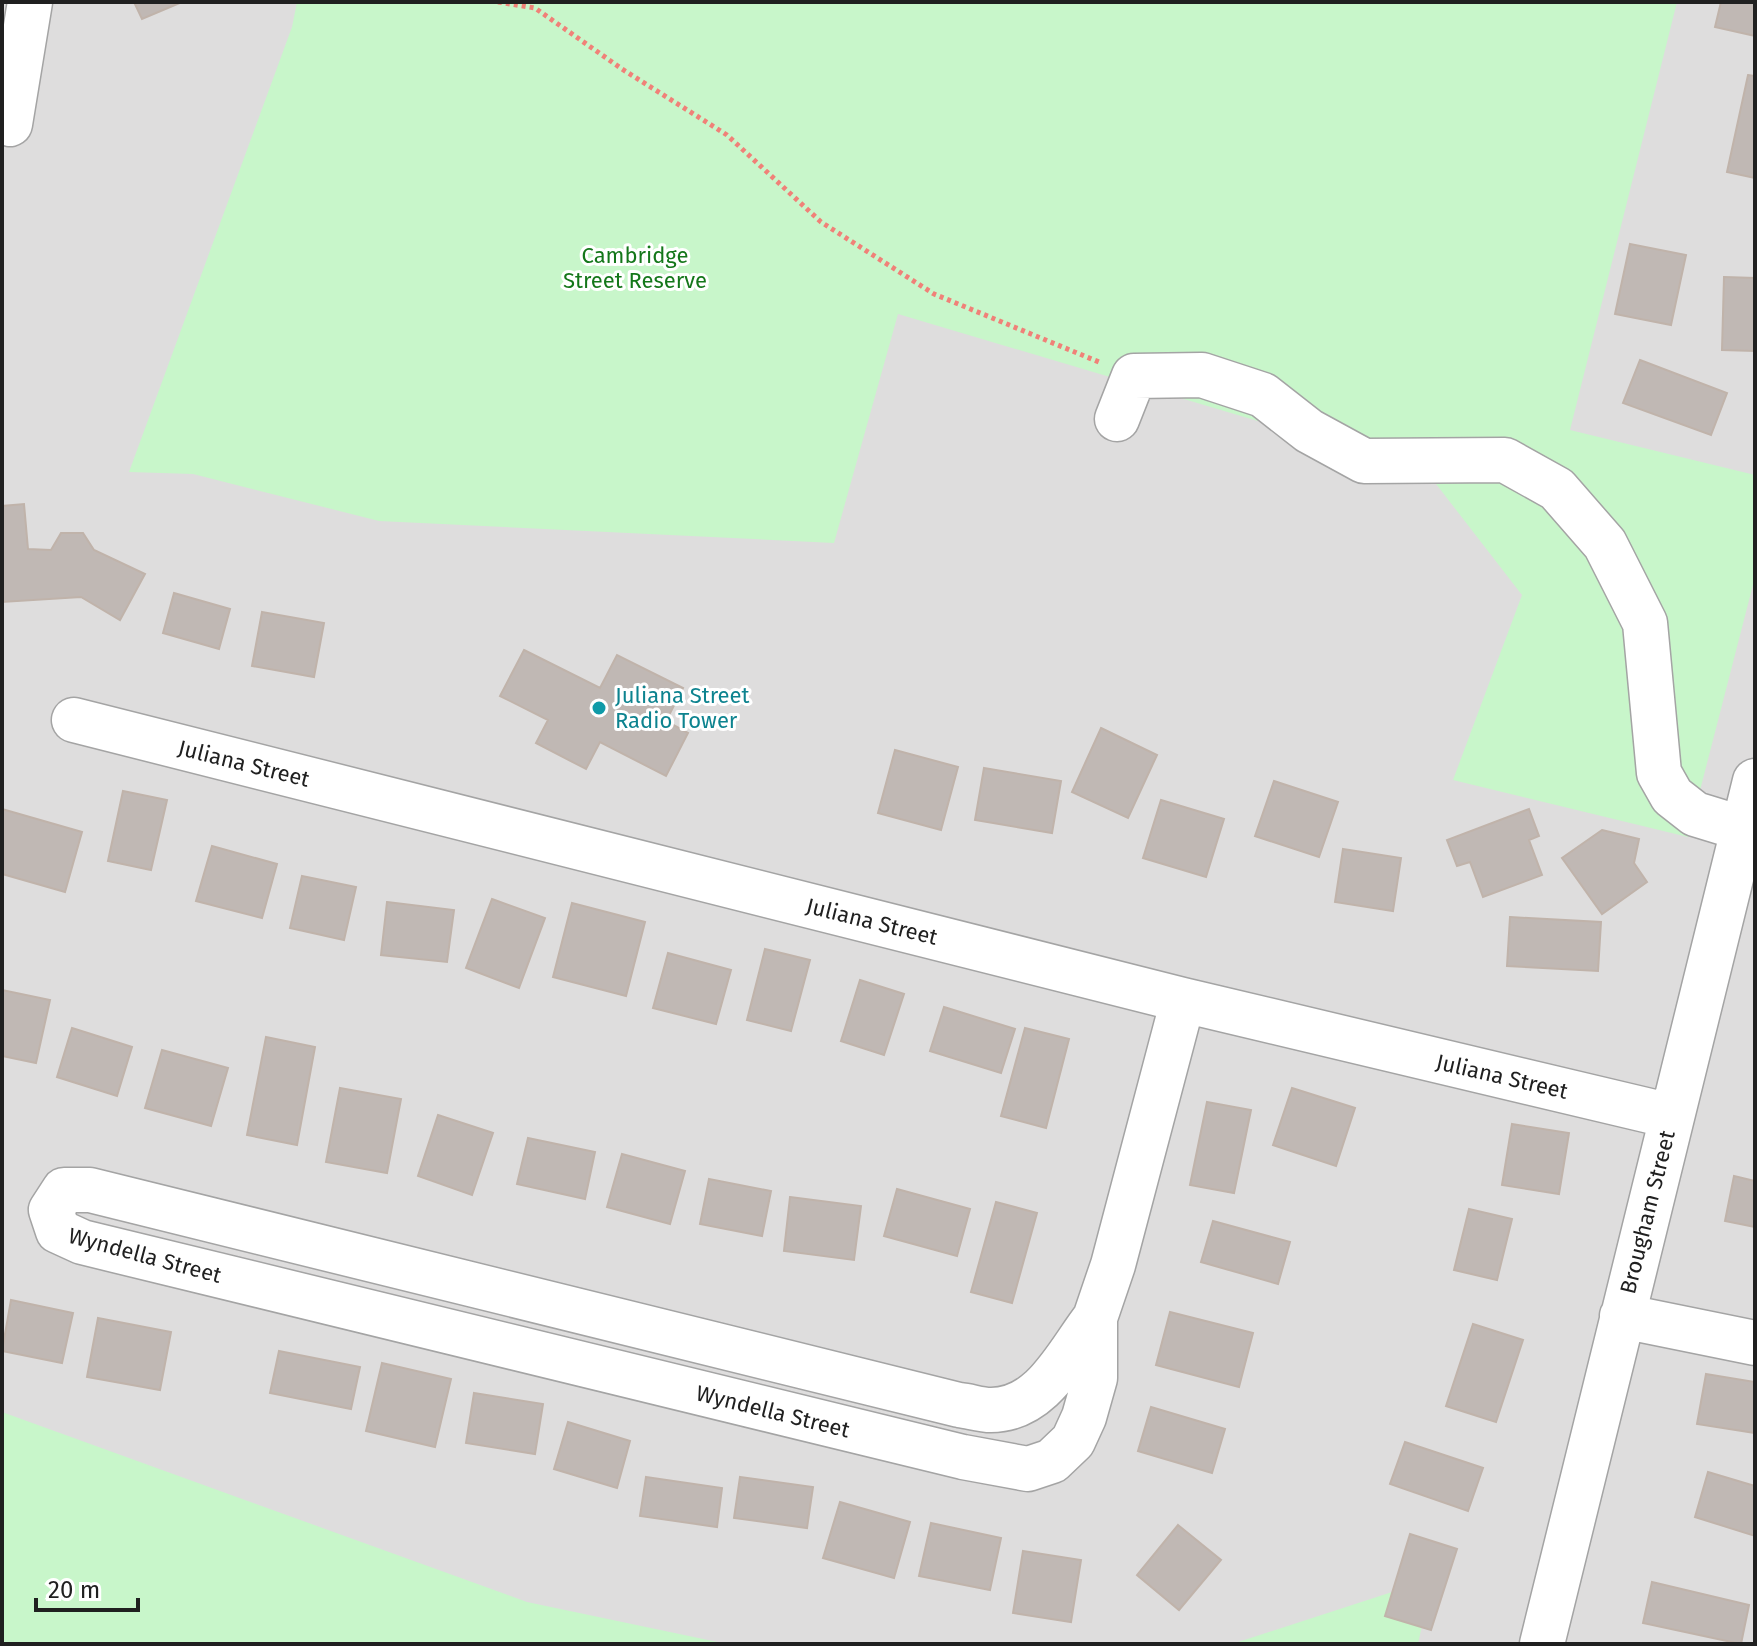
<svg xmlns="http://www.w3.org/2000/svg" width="1757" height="1646" font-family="'Fira Sans',sans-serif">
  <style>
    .residential { fill: #dedddd }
    .park { fill: #c8f6ca }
    .building { fill: #c0b8b4; stroke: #c0b3aa; stroke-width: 2 }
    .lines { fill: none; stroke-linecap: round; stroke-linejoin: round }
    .minor-casing { stroke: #a4a4a4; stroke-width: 47 }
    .path { stroke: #f08178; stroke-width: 5; stroke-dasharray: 4 4; stroke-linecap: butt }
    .minor { stroke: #fff; stroke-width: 44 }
    .culture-dot { fill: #0f9aa8; stroke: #fff; stroke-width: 3 }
    .labels { text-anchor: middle; stroke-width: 6; stroke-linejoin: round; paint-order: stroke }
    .park-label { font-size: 22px; fill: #14771a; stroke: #fff }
    .culture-label { font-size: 22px; fill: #0d838f; stroke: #fff; text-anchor: start }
    .street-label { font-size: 22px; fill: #202020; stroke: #fff }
  </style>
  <rect width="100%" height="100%" fill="#f0ece7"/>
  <!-- residential -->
  <path class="residential" d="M2 2H1755V1644H2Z"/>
  <!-- park -->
  <path class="park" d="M297 2H1677L1570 430 1755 475V577L1688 837 1453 780 1522 595 1426 471 898 314 834 543 379 521 193 474 129 472 292 27Z
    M2 1412 527 1602 727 1644H2Z
    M1432 1579 1418 1644H1232Z"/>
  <!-- building -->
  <path class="building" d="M134 2H182L142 19Z
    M1721 2H1755V36L1715 27Z
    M1748 75 1755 76V178L1727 172Z
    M1630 244 1686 255 1671 325 1615 314Z
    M1724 277 1755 278V351L1722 350Z
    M1640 360 1727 393 1711 435 1623 403Z
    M24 504 28 549 51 550 61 533H83L94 550 145 574 120 620 81 597 2 602V506Z
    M174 593 230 609 219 649 163 633Z
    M262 612 324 623 314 677 252 666Z
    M524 650 600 688 617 655 683 688 666 721 688 733 666 776 600 742 586 769 536 743 548 720 500 696Z
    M1101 728 1157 755 1128 818 1072 792Z
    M895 750 958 767 941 830 878 813Z
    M984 768 1061 781 1052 833 975 820Z
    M1274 781 1338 802 1319 857 1255 836Z
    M123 791 167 800 151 870 108 861Z
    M1161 800 1224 819 1206 877 1143 858Z
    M2 809 82 832 65 892 2 874Z
    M1529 809 1539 836 1529 840 1542 875 1483 897 1470 862 1457 866 1447 840Z
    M1602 830 1639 839 1634 863 1647 882 1602 914 1562 858Z
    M212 846 277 864 262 918 196 901Z
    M1343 849 1401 858 1393 911 1335 902Z
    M302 876 356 887 344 940 290 928Z
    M492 899 545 918 519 988 466 968Z
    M387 902 454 910 447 962 381 955Z
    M572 903 645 922 626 996 553 977Z
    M1510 917 1601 922 1598 971 1507 966Z
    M765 949 810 960 791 1031 747 1020Z
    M668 953 731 970 716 1024 653 1008Z
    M860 980 904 994 884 1055 841 1041Z
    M2 990 50 1000 36 1063 2 1056Z
    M944 1007 1015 1029 1001 1073 930 1051Z
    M72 1028 132 1047 117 1096 57 1077Z
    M1025 1028 1069 1039 1046 1128 1001 1116Z
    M266 1037 315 1047 297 1145 247 1135Z
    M162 1050 228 1068 211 1126 145 1108Z
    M340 1088 401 1099 387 1173 326 1162Z
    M1292 1088 1355 1108 1336 1166 1273 1145Z
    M1207 1102 1251 1110 1234 1193 1190 1185Z
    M438 1115 493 1133 472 1195 418 1176Z
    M1512 1124 1569 1133 1559 1194 1502 1185Z
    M528 1138 595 1152 585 1199 517 1184Z
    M622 1154 685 1171 670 1224 607 1207Z
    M1734 1176 1755 1181V1227L1725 1221Z
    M709 1179 771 1191 762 1236 700 1224Z
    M897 1189 970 1209 957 1256 884 1236Z
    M790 1197 861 1206 854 1260 784 1251Z
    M996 1202 1037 1213 1012 1303 971 1292Z
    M1469 1209 1512 1219 1497 1280 1454 1270Z
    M1213 1221 1290 1242 1278 1284 1201 1262Z
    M11 1300 73 1313 62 1363 2 1351Z
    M1170 1312 1253 1333 1239 1387 1156 1365Z
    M98 1318 171 1332 160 1390 87 1377Z
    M1473 1324 1523 1340 1496 1422 1446 1406Z
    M279 1351 360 1367 351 1409 270 1393Z
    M382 1363 451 1379 435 1447 366 1431Z
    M1706 1374 1755 1382V1433L1697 1424Z
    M474 1393 543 1404 535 1454 466 1443Z
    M1151 1407 1225 1429 1212 1473 1138 1451Z
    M568 1422 630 1441 617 1488 554 1469Z
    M1405 1442 1483 1468 1468 1511 1390 1484Z
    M1708 1472 1755 1486V1536L1695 1517Z
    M646 1477 722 1488 717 1527 640 1516Z
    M740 1477 813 1487 807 1528 734 1518Z
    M840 1502 910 1522 894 1578 823 1558Z
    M931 1523 1001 1538 990 1590 919 1576Z
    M1178 1525 1221 1560 1179 1610 1137 1575Z
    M1410 1534 1457 1549 1431 1630 1385 1616Z
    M1023 1551 1081 1560 1071 1622 1013 1613Z
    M1652 1582 1749 1605 1741 1644 1643 1623Z"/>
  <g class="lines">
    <defs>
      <path id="minor" d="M10 124 30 2
        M1117 419 1134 376 1202 375 1263 395 1309 431 1364 461 1505 460 1557 489 1605 544 1645 623 1659 773 1672 796 1695 814 1744 829
        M74 720 1183 1000 1671 1116
        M1622 1316 1755 1343
        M1095 1318C1067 1354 1043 1410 991 1410 980 1410 970 1406 959 1405L90 1190H64L51 1210 58 1231 82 1242 963 1457 1028 1469 1052 1461 1073 1441 1084 1417 1095 1378V1318L1113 1265 1183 1000
        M1542 1644 1755 781"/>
    </defs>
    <!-- minor casing -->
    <use href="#minor" class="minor-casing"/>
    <!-- path -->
    <path class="path" d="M498 2 535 8 622 69 727 135 821 222 934 294 1099 362"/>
    <!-- minor -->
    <use href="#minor" class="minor"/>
  </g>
  <!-- markers -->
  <circle class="culture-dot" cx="599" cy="708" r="8"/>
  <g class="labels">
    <!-- park labels -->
    <g class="park-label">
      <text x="635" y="263">Cambridge<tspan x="635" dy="25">Street Reserve</tspan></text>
    </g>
    <!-- culture labels -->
    <g class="culture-label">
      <text x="615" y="703">Juliana Street<tspan x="615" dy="25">Radio Tower</tspan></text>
    </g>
    <!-- street labels -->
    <g class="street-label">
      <text transform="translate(244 763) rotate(14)" y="8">Juliana Street</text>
      <text transform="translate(872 921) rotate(14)" y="8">Juliana Street</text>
      <text transform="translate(1502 1076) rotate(13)" y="8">Juliana Street</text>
      <text transform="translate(1647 1212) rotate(-76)" y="8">Brougham Street</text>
      <text transform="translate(145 1255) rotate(15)" y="8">Wyndella Street</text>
      <text transform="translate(773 1411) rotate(14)" y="8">Wyndella Street</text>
    </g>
  </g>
  <!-- border -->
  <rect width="1757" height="1646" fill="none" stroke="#202020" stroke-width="8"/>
  <!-- scale -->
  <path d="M36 1598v12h102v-12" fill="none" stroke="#202020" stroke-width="4"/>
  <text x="48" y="1598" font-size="24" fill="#202020" stroke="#ffffff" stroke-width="6" paint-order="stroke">20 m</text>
</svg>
